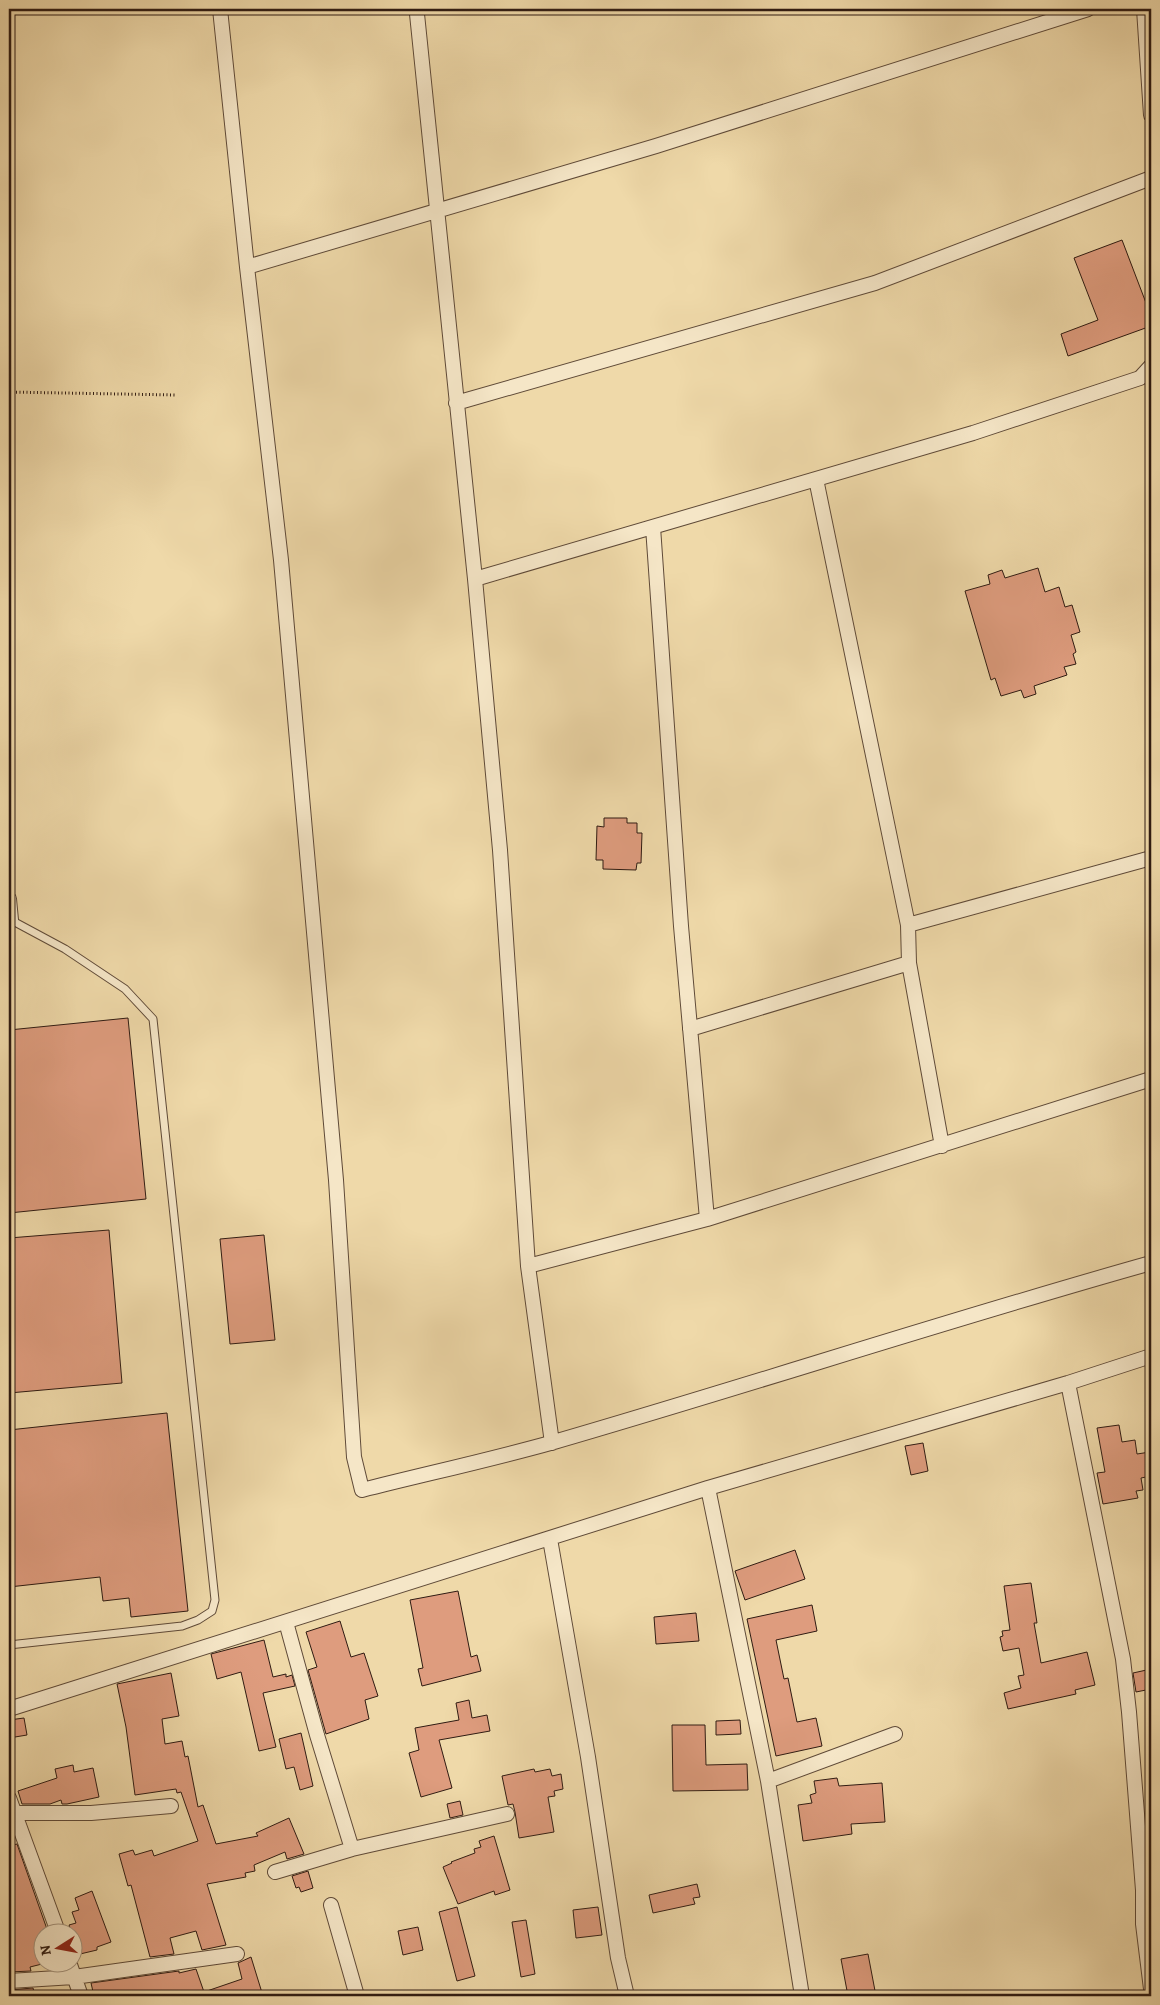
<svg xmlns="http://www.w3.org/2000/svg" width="1160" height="2005" font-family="Alegreya,serif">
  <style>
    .building { fill: #de9c7e; stroke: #2f1b12 }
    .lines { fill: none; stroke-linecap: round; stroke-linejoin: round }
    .lane-casing { stroke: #5f4a38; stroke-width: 9 }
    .street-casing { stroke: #5f4a38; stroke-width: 16 }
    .path { stroke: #2f1b12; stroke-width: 3; stroke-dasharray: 1 2.5; stroke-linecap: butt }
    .lane { stroke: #f5e6c7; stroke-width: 7 }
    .street { stroke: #f5e6c7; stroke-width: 14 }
  </style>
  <rect width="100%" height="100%" fill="#efd9a9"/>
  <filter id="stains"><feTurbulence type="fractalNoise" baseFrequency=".004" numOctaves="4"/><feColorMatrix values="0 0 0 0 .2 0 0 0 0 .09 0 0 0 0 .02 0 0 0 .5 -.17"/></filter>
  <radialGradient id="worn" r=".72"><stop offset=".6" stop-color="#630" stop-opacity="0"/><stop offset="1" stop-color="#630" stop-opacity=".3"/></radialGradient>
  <!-- building -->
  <path class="building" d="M1122 240 1151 316V326L1068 356 1061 334 1098 320 1074 258Z
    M1038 568 1045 592 1059 587 1065 607 1072 605 1080 632 1071 635 1076 652 1073 654 1076 664 1064 667 1067 675 1034 686 1036 694 1024 698 1021 690 1001 696 995 678 991 680 965 591 990 584 988 575 1002 570 1005 578Z
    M604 818H627V823H637V833H642L641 863H637L636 870 603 869V860H596L597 826 604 827Z
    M128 1018 146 1199 9 1213V1030Z
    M109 1230 122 1383 9 1393V1238Z
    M264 1235 275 1340 230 1344 220 1239Z
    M167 1413 188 1611 131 1617 129 1598 103 1601 100 1577 9 1587V1430Z
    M1119 1425 1122 1442 1135 1440 1137 1454 1150 1452 1151 1476 1141 1478 1143 1490 1136 1491 1138 1498 1103 1504 1097 1473 1105 1472 1097 1428Z
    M923 1443 928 1471 911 1475 905 1446Z
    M795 1550 805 1579 745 1600 735 1571Z
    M1031 1583 1037 1623H1034L1041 1663 1087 1652 1095 1685 1075 1690 1076 1694 1008 1709 1004 1693 1021 1688 1018 1676 1024 1675 1019 1648 1003 1651 1000 1637 1003 1636 1002 1631 1010 1630 1004 1586Z
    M458 1591 471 1657 477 1655 481 1671 422 1686 418 1669 423 1668 410 1600Z
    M812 1605 817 1631 776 1640 784 1679 788 1678 797 1722 816 1718 822 1746 776 1756 747 1619Z
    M696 1613 699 1641 656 1644 654 1617Z
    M340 1621 351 1657 364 1653 378 1696 365 1700 369 1719 326 1734 308 1670 317 1667 306 1632Z
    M264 1640 273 1677 286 1674V1677L292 1675 295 1686 263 1693 276 1747 259 1751 241 1672 217 1679 211 1654Z
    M1151 1669V1689L1136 1692 1133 1673Z
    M171 1673 179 1716 162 1719 165 1744 182 1741 185 1757 188 1756 198 1807 203 1805 216 1844 258 1836 256 1833 289 1818 304 1854 287 1859 285 1852 254 1865 255 1871 245 1873 246 1877 207 1884 226 1945 202 1950 196 1931 170 1938 174 1954 150 1957 131 1885 128 1886 119 1854 133 1850 135 1855 152 1850 154 1856 198 1841 181 1792 177 1793 176 1789 135 1795 126 1727 117 1684Z
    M469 1700 472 1718 487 1715 490 1731 439 1740 452 1788 421 1797 409 1753 419 1750 415 1728 459 1720 456 1703Z
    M24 1718 27 1735 9 1738V1720Z
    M740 1720 741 1734 716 1735V1721Z
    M672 1725H705L706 1765 747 1764 748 1790 673 1791Z
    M301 1733 313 1786 300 1790 294 1767 286 1769 279 1739Z
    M73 1765 74 1772 93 1768 99 1797 67 1804H62L61 1800 50 1804H22L18 1791 57 1778 55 1769Z
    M534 1769 535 1772 550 1769 552 1776 561 1774 563 1789 554 1791 555 1796 548 1797 554 1832 519 1838 515 1812 513 1804 508 1805 502 1776Z
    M837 1778 839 1786 882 1783 885 1822 851 1824 852 1834 803 1841 798 1805 812 1803 810 1795 816 1793 814 1781Z
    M460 1801 463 1815 450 1818 447 1804Z
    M494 1836 510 1890 495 1895 494 1891 458 1904 443 1867 452 1863 451 1862 475 1853 474 1849 481 1847 479 1841Z
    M17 1844 48 1932H42V1964L30 1967 31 1971 9 1972V1846Z
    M308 1871 313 1888 301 1892 299 1887 296 1888 292 1876Z
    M697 1884 700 1897 693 1898 695 1904 653 1913 649 1895Z
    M92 1891 111 1942 97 1947V1950L80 1954 69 1925 76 1923 72 1912 79 1910 75 1898Z
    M457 1907 475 1976 457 1981 439 1912Z
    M598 1907 602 1935 576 1938 573 1910Z
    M526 1920 535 1974 521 1977 512 1922Z
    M418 1927 423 1950 403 1955 398 1931Z
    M868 1954 876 1996H848L841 1959Z
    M251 1957 263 1996H94L91 1983 179 1971V1973L196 1969 204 1992 242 1979 238 1963Z
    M33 1988 35 1996H9V1990Z"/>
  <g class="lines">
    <defs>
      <path id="lane" d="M9 928 11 920 65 949 125 989 153 1019 215 1600 212 1611 198 1620 182 1626 9 1645"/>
      <path id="street" d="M220 9 247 267 656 146 1088 9
        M419 9 417 14 475 579 500 850 528 1266 707 1219 1151 1079
        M1144 9 1151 115
        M247 267 281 560 336 1180 354 1457 362 1490C425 1474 490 1460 554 1442 754 1384 951 1319 1151 1263
        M456 403 875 283 1151 178
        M653 527 681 926 707 1219
        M475 579 973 433 1140 378 1151 366
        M9 899 11 920
        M908 925 1151 858
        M909 963 942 1146
        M690 1029 909 963 908 925 816 479
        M528 1266 552 1443
        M1068 1383 1123 1659 1129 1712 1143 1890V1924L1151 1989
        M708 1488 768 1781 802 1996
        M550 1539 588 1757 618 1958 627 1996
        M286 1622 317 1735 352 1849 507 1814
        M9 1709 708 1488 1068 1383 1151 1356
        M768 1781 895 1734
        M9 1798 58 1932
        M9 1813H91L171 1806
        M275 1872 352 1849
        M331 1905 357 1996
        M69 1962 81 1996
        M9 1981 74 1977 237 1954"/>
    </defs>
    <!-- lane casing -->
    <use href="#lane" class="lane-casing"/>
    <!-- street casing -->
    <use href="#street" class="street-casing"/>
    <!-- path -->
    <path class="path" d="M9 392 175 395"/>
    <!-- lane -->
    <use href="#lane" class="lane"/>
    <!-- street -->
    <use href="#street" class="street"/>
  </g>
  <!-- margin -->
  <rect width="1160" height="2005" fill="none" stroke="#efd9a9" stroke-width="30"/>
  <rect x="10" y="10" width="1140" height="1985" fill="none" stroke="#2f1b12" stroke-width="2.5"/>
  <rect x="15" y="15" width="1130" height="1975" fill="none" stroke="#2f1b12"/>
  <!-- north arrow -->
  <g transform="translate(58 1948) rotate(259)"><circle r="24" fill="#f5e6c7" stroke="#a6957f"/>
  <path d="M0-4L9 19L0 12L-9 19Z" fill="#8f2418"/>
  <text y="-8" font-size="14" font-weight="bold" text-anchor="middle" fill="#2f1b12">N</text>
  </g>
  <rect width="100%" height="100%" filter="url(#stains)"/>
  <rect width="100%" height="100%" fill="url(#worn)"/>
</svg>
